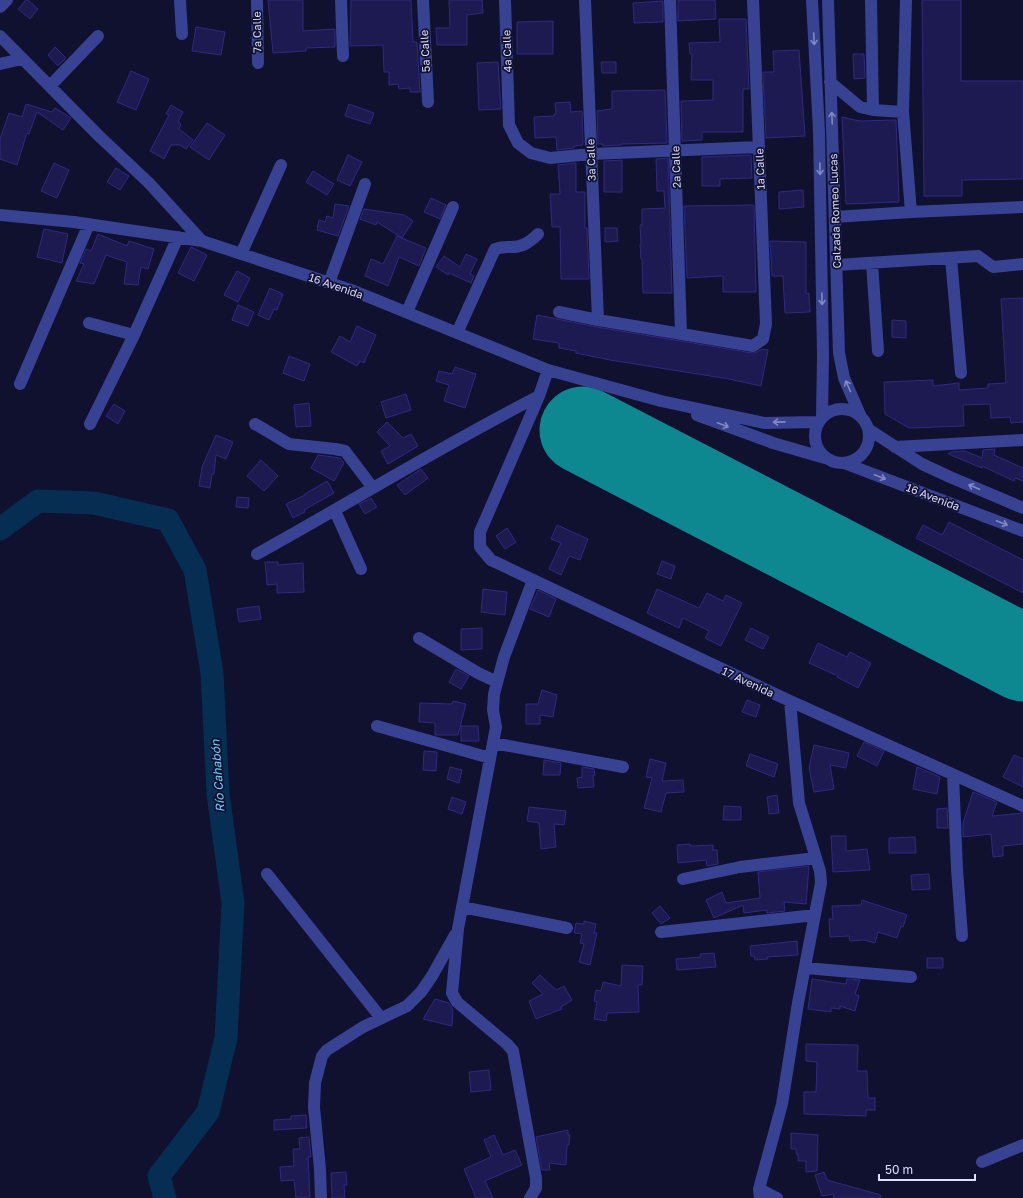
<svg xmlns="http://www.w3.org/2000/svg" width="1023" height="1198" font-family="'Golos Text',sans-serif">
  <style>
    .lines { fill: none; stroke-linecap: round; stroke-linejoin: round }
    .river { stroke: #062d52; stroke-width: 23 }
    .runway { stroke: #0d8890; stroke-width: 87 }
    .building { fill: #1d1a52; stroke: #2e2a80 }
    .minor { stroke: #374292; stroke-width: 12 }
    .oneway { stroke: #8289c3 }
    .labels { text-anchor: middle; stroke-width: 3.5; stroke-linejoin: round; paint-order: stroke }
    .street-label { font-size: 11px; fill: #dedfff; stroke: #10102f }
    .water-label { font-size: 12px; font-style: italic; fill: #6cd2ff; stroke: #10102f }
  </style>
  <rect width="100%" height="100%" fill="#10102f"/>
  <g class="lines">
    <!-- river -->
    <path class="river" d="M0 529 38 501 94 503 168 520 195 570 212 673 218 794 233 903 226 1038 208 1112 159 1176 165 1198"/>
    <!-- runway -->
    <path class="runway" d="M583 430 1023 658"/>
  </g>
  <!-- building -->
  <path class="building" d="M26 0H28L38 9 30 19 18 9Z
    M268 0H303V31L335 29V47L306 48V51L273 53Z
    M351 0H411L413 42H417L420 92H410V88L399 89 398 84 389 85V72H384L383 45 350 46Z
    M449 0H482L483 13 467 15V45H437L436 28H450Z
    M678 0H715L716 19 678 21Z
    M922 0H961V81H1023V179L962 180V196H924Z
    M663 1V22L634 23 633 3Z
    M719 19H746L749 89H743V132H702V140L682 141 681 101 713 100V80H691L692 54H690L689 43 720 42Z
    M553 21V54H517V22Z
    M196 27 225 32 221 55 192 51Z
    M55 47 66 58 58 66 48 55Z
    M799 50 805 136 766 138 763 72H774L773 51Z
    M853 54H864L865 78 854 79Z
    M498 62 501 109 479 110 477 63Z
    M601 62H616V73H602Z
    M131 71 149 79 136 110 117 102Z
    M665 90 667 143 621 144V145L603 146V144H598L597 111 612 109V91Z
    M570 102 571 112 582 111 583 145 574 146V148L557 150 556 137 535 138 534 117 554 116V114H556L555 103Z
    M26 104 52 112 55 108 71 118 63 130 37 112 29 134 27 133 17 165 0 159V139L9 113 22 117Z
    M349 104 374 113 370 124 345 116Z
    M171 105 183 112 178 122 181 124 179 129 193 140 186 149 180 145H171L164 159 150 151 169 115 166 114Z
    M842 117 860 121 896 120 899 202 846 204Z
    M207 123 225 135 209 160 190 147Z
    M348 155 362 162 350 186 337 180Z
    M751 155 752 178 720 179V186H702V157Z
    M668 158 672 293H643L642 259H641L640 244H641L640 225H642V209L665 208 664 191H657L656 159Z
    M622 160V192H604V161Z
    M54 163 69 170 57 198 41 191Z
    M576 163V192H585V228H587L589 279H561L560 227H552L550 194H560L558 165Z
    M116 168 129 176 120 190 107 182Z
    M313 171 334 184 327 195 306 182Z
    M803 190 804 207 779 209V192Z
    M431 198 446 205 440 219 424 212Z
    M335 204 349 206 338 236 317 230 319 220 325 222 327 216 333 218Z
    M754 205 756 292H723V276L687 278 684 206Z
    M364 209 404 215 413 221 402 238 377 222 376 225 360 219Z
    M605 228H617L618 241 605 242Z
    M44 229 68 234 62 263 37 257Z
    M98 234 127 246 129 241 154 249 148 269 141 267 138 285 124 284 127 262 106 255 94 284 76 281 84 264 80 263 86 249 91 251Z
    M397 236 426 248 419 266 399 257 388 286 365 276 371 259 383 264Z
    M770 241 806 242V294L809 293 810 312 785 313 783 276H772Z
    M191 247 207 255 194 281 178 273Z
    M466 254 477 259 470 274 474 276 471 283 449 273 448 275 436 267 444 256 460 267Z
    M237 271 250 278 238 302 224 295Z
    M270 288 283 294 277 310 274 309 269 320 258 315Z
    M1023 298V422L1011 423 1010 417 991 418 990 404 963 405 964 426 909 428 885 414 884 382 933 380V386L959 383V390L988 388V384L1006 383 1001 299Z
    M238 305 254 312 248 326 232 320Z
    M537 315 597 327 752 353 757 352 762 349 768 350 761 386 729 379 610 360 576 353V351L559 348V343L533 339Z
    M892 320 906 321V338L892 337Z
    M357 326 376 335 364 363 360 361 357 366 331 352 340 336 350 342Z
    M289 356 310 364 304 381 283 373Z
    M455 367 476 374 465 408 444 401 449 385 436 381 439 371 452 374Z
    M406 394 411 410 386 418 381 402Z
    M309 403 311 426 296 427 294 405Z
    M114 404 125 411 118 424 106 416Z
    M387 422 403 438 411 434 418 446 388 464 381 451 390 446 377 432Z
    M216 435 233 442 226 459 216 455 214 474H212L210 488 199 486 202 467Z
    M995 449 994 455 1023 468V481L1015 478 1014 481 982 466V468L948 454 950 452 965 451 982 458 983 450Z
    M318 455 340 458 344 463 334 481 311 468Z
    M261 460 278 476 264 491 247 476Z
    M421 469 428 478 405 495 397 485Z
    M327 481 334 493 304 510 305 512 293 518 286 504 305 495V494Z
    M237 497 249 498 248 508 236 507Z
    M371 498 377 507 365 514 359 504Z
    M949 522 1023 560V593L916 538 923 525 942 535Z
    M557 525 588 539 580 560 569 556 561 575 549 569 561 543 551 539Z
    M507 528 516 542 505 549 496 536Z
    M662 561 675 566 671 579 657 574Z
    M265 562H278V565L303 563 304 592 277 593V584L267 585Z
    M483 589 507 592 505 615 481 612Z
    M657 589 699 608 707 593 723 601 726 595 742 603 721 646 705 638 709 631 683 618 679 628 647 613Z
    M538 590 556 599 549 617 530 609Z
    M259 606 261 619 239 622 237 609Z
    M482 628V649L461 650V629Z
    M751 628 769 637 763 649 745 640Z
    M818 643 847 657 850 652 871 663 858 688 837 677 838 676 809 663Z
    M456 669 469 676 461 689 449 682Z
    M542 690 557 695 553 717 540 715V724H526V704H538Z
    M747 700 760 705 756 717 742 712Z
    M453 701 466 704 458 735H435V723L419 722 420 703 452 704Z
    M461 726H478L479 741H461Z
    M864 742 884 751 877 766 857 756Z
    M814 745 849 753 846 768 830 765 834 789 814 792 809 768Z
    M424 751 437 752 436 771 423 770Z
    M750 754 778 764 774 777 746 766Z
    M1014 755 1023 759V787L1003 777Z
    M650 759 666 763 662 781 683 780 684 792 666 793 661 812 644 808 652 778 646 777Z
    M544 760 561 763 560 775H543Z
    M450 767 462 770 459 783 447 779Z
    M582 767 594 769 595 775H593L594 787 578 788 577 778 582 777Z
    M917 767 940 777 937 794 913 789Z
    M973 792 997 802 992 816 1023 813V844L1003 846V856L993 857 991 834 963 837V823Z
    M777 795 779 813 769 814 767 797Z
    M452 797 466 802 462 814 448 809Z
    M724 806 741 807V820H723Z
    M529 807 566 811 564 825 554 824 556 847 541 849 539 823 527 821Z
    M947 808 948 828H937V809Z
    M831 836H846V851L867 849 870 870 833 872Z
    M915 837 916 853H889V838Z
    M690 844V846L713 845V850H717L718 864 707 866 706 860 678 863 677 845Z
    M809 866 806 904 784 902 785 911 767 913V910L744 913 743 905 714 918 706 900 722 892 726 903 760 898 758 872Z
    M929 874 930 889 912 890 911 875Z
    M862 900 907 915 903 927 901 926 897 938 878 932 875 943 864 940 850 941 849 936 830 937 829 919H833L832 906 861 905Z
    M660 906 670 918 661 924 652 913Z
    M584 921 596 924 594 933H597L590 965 579 962 584 944 580 943 582 934 574 933 576 923 584 924Z
    M797 941 798 955 767 957 768 959 755 960 754 956H751L750 946Z
    M714 953 716 967 677 970 676 959 701 957 700 954Z
    M927 958H943V968H927Z
    M622 965 643 966 642 985H638L639 1012 607 1013 606 1021 594 1019 597 1002 594 1001 596 990 601 991 603 982 621 986Z
    M540 975 556 990 564 986 572 1000 561 1007 562 1009 536 1019 529 1001 543 994 532 983Z
    M812 979 846 984 847 979 860 980 855 994 859 996 855 1011 840 1006V1009L831 1008V1012L808 1009Z
    M435 999 449 1003 453 1009 452 1026 423 1019Z
    M806 1044 858 1045 857 1071H867L868 1098H875V1110H866V1116L804 1114V1092H816L817 1062 806 1061Z
    M489 1070 491 1090 471 1092 469 1072Z
    M306 1115 307 1128 274 1130V1120L291 1119V1116Z
    M568 1130V1135H570L569 1145H567L566 1165 549 1163 550 1170H542L536 1137Z
    M791 1133 818 1135 817 1171 806 1172V1161H798V1154H796V1149H791Z
    M494 1135 503 1155 515 1150 522 1165 485 1181 493 1198H476L464 1169 491 1157 484 1140Z
    M309 1137 311 1157H308L310 1197 296 1198 294 1180 281 1181 280 1167 294 1166 293 1149H300L299 1138Z
    M346 1172 347 1185H344L345 1198H332L331 1173Z
    M824 1172 827 1180 881 1195 880 1198H833L834 1194 822 1196 815 1175Z"/>
  <g class="lines">
    <!-- minor -->
    <path class="minor" d="M180 0 182 34
      M257 0 258 63
      M341 0 343 56
      M423 0 428 102
      M505 0 509 125 518 143 531 153 550 158 591 154 759 147
      M585 0 598 320
      M670 0 681 334
      M812 0 819 131 823 355 822 417
      M828 0 839 353 844 378 861 417
      M871 0 873 110
      M906 0 903 112 911 212
      M0 7 7 0
      M0 36 99 136 149 183 202 241
      M0 64 22 59
      M830 82 860 107 873 110 903 112
      M50 86 98 36
      M0 215 74 222 202 241 354 291 548 370 661 401 764 423 818 422
      M835 217 911 212 1023 207
      M241 254 281 165
      M951 258 961 373
      M872 263 878 351
      M836 265 978 256 993 267 1023 264
      M329 283 365 184
      M407 312 453 207
      M559 312 598 320 753 346 763 339 766 324 753 0
      M89 323 134 335
      M457 333 495 249C501 247 502 247 508 247 521 248 529 243 538 234
      M548 370 539 396 480 532V547L491 560 790 701 1023 806
      M20 384 89 224
      M815 436a27 27 0 1 1 54 0a27 27 0 1 1-54 0Z
      M697 415 773 443 825 458
      M90 424 134 335 178 237
      M255 424 289 444 335 449 345 451 373 488
      M868 429 922 464 950 477 1023 508
      M895 447 1023 440
      M844 463 1023 531
      M335 511 361 569
      M257 554C351 502 443 445 539 396
      M419 638 478 673 497 682
      M377 726 490 758
      M493 743 623 767
      M953 775 957 869 962 936
      M267 874 381 1018
      M683 879 740 867 816 858
      M462 907 567 928
      M661 932 815 915
      M805 968 911 977
      M982 1162 1023 1145
      M759 1189 777 1198
      M321 1198 320 1169 314 1107 315 1083 322 1056 327 1050 363 1027 407 1006 421 992 432 976 455 935
      M530 1198 536 1188V1178L513 1051 507 1044 457 1002 452 993 458 929 496 727 493 710 494 694 504 657 533 580
      M760 1198 759 1189 782 1104 798 1003 821 883 820 871 799 803 790 701"/>
  </g>
  <!-- one-way arrows -->
  <defs><path id="oneway-shaft" d="M-6 0H5M1.5-3L5.5 0L1.5 3" fill="none" stroke-width="1.6" stroke-linecap="round" stroke-linejoin="round"/></defs>
  <g class="oneway">
    <use href="#oneway-shaft" transform="translate(814 39) rotate(87)"/>
    <use href="#oneway-shaft" transform="translate(832 118) rotate(-93)"/>
    <use href="#oneway-shaft" transform="translate(820 169) rotate(89)"/>
    <use href="#oneway-shaft" transform="translate(822 299) rotate(89)"/>
    <use href="#oneway-shaft" transform="translate(848 386) rotate(-114)"/>
    <use href="#oneway-shaft" transform="translate(779 422) rotate(179)"/>
    <use href="#oneway-shaft" transform="translate(723 425) rotate(21)"/>
    <use href="#oneway-shaft" transform="translate(880 477) rotate(21)"/>
    <use href="#oneway-shaft" transform="translate(974 487) rotate(-157)"/>
    <use href="#oneway-shaft" transform="translate(1002 523) rotate(21)"/>
  </g>
  <g class="labels">
    <!-- street labels -->
    <g class="street-label">
      <text transform="translate(257 32) rotate(-91)" y="4">7ª Calle</text>
      <text transform="translate(425 51) rotate(-93)" y="4">5ª Calle</text>
      <text transform="translate(507 51) rotate(-92)" y="4">4ª Calle</text>
      <text transform="translate(591 160) rotate(-92)" y="4">3ª Calle</text>
      <text transform="translate(676 167) rotate(-92)" y="4">2ª Calle</text>
      <text transform="translate(760 169) rotate(-92)" y="4">1ª Calle</text>
      <text transform="translate(835 211) rotate(-92)" y="4">Calzada Romeo Lucas</text>
      <text transform="translate(336 286) rotate(19)" y="4">16 Avenida</text>
      <text transform="translate(933 497) rotate(21)" y="4">16 Avenida</text>
      <text transform="translate(748 682) rotate(25)" y="4">17 Avenida</text>
    </g>
    <!-- water labels -->
    <g class="water-label">
      <text transform="translate(218 776) rotate(-94)" y="4">Río Cahabón</text>
    </g>
  </g>
  <!-- scale -->
  <path d="M879 1174v6h96v-6" fill="none" stroke="#dedfff" stroke-width="2"/>
  <text x="885" y="1174" font-size="12" fill="#dedfff" stroke="#10102f" stroke-width="3" paint-order="stroke">50 m</text>
</svg>
